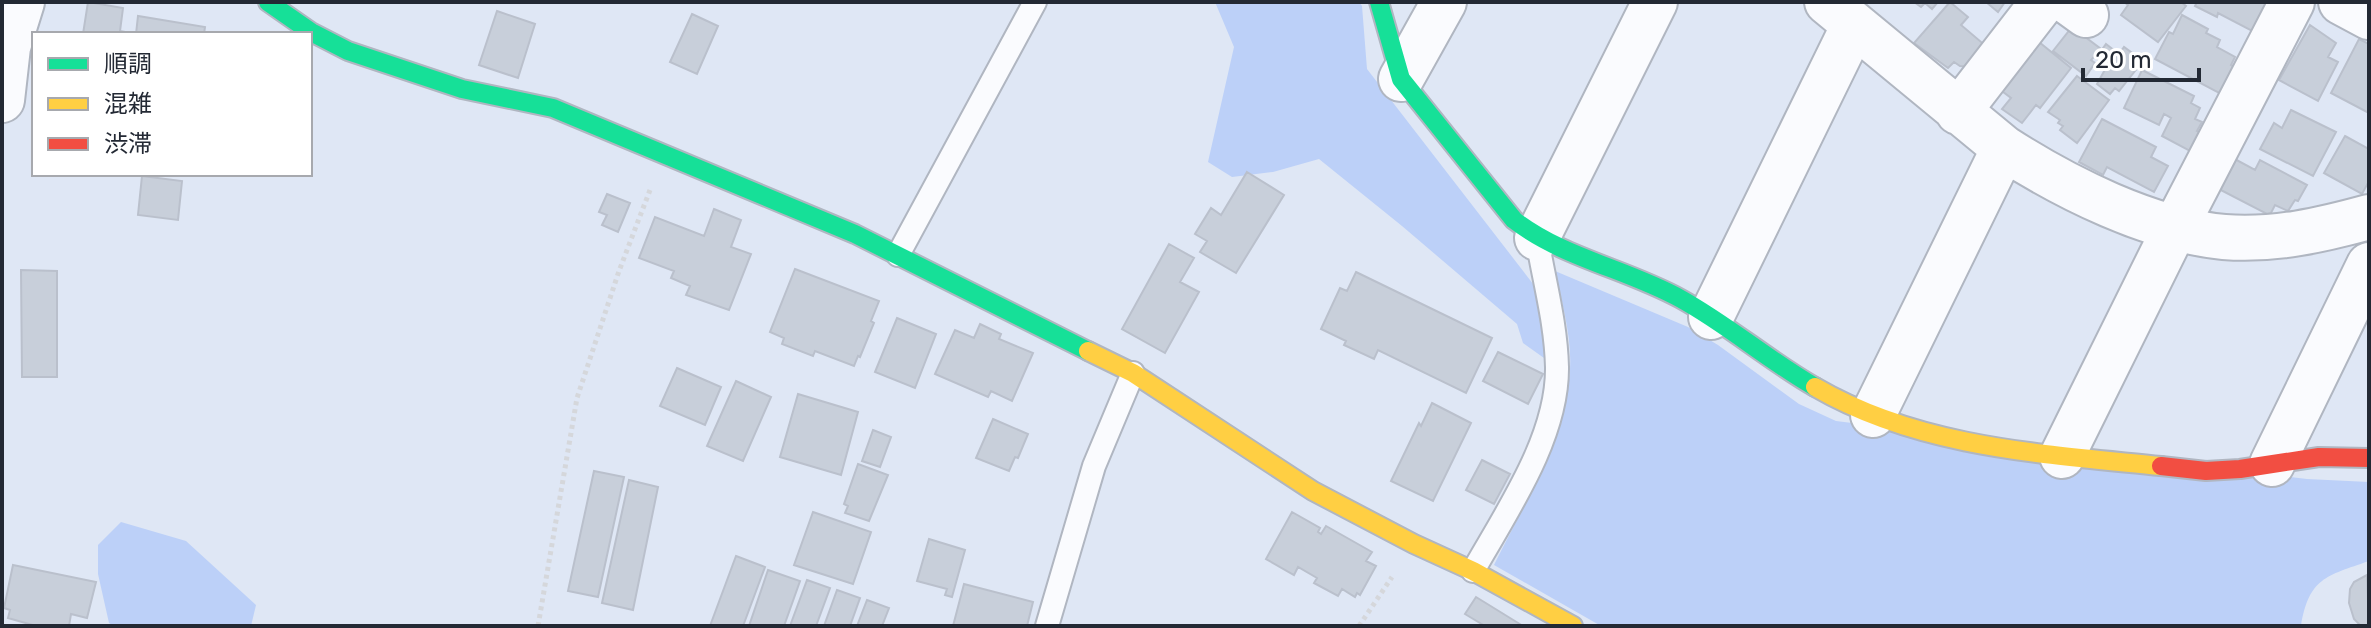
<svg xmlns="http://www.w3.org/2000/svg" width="2371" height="628" font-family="Rubik,'Noto Sans JP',sans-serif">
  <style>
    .green { fill: #bcd0f8 }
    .building { fill: #c8cfda; stroke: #bac0cc; stroke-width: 2 }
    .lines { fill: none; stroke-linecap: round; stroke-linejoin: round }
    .lane-casing { stroke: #b0b6c1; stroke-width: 26 }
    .street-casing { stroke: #b0b6c1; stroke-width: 48 }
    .fast-casing { stroke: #b0b6c1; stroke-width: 22 }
    .slow-casing { stroke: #b0b6c1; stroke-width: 22 }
    .jam-casing { stroke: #b0b6c1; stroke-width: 22 }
    .path { stroke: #d5d7db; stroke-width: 5; stroke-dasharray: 4 4; stroke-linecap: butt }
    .lane { stroke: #fafbfe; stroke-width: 22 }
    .street { stroke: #fafbfe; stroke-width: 44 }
    .fast { stroke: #16e098; stroke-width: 18 }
    .slow { stroke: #ffcf43; stroke-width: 18 }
    .jam { stroke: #f24e42; stroke-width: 18 }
  </style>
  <rect width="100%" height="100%" fill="#dfe7f5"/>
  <!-- green -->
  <path class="green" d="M1215 2H1359L1362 6 1367 69 1537 289 1543 313 1544 358 1523 343 1517 324 1402 226 1319 159 1273 172 1232 177 1208 162 1234 47Z
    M1555 271 1688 327 1718 345 1799 404 1836 421 2307 479 2369 482V561C2326 576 2309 578 2301 626H1601L1494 565C1524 504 1566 438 1570 369 1572 337 1562 303 1555 271Z
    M121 522 186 541 256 605 251 626H114L109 623 98 574V545Z"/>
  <!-- building -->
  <path class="building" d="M88 2 123 8 120 31 136 34 138 16 205 27 204 34H83Z
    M1914 2H1938L1932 9 1925 3 1921 7Z
    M1950 2 1968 17 1961 25 1987 47 1970 67 1960 66 1954 62 1948 68 1914 43Z
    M1986 2H2005L1998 12Z
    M2124 2H2181L2186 6 2158 42 2121 15 2128 5Z
    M2197 2H2271L2256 33 2218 13 2217 17 2195 6Z
    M497 11 535 24 518 78 479 65Z
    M692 14 718 26 697 74 670 62Z
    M2182 15 2208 29 2206 33 2220 40 2217 47 2235 57 2231 65 2235 67 2221 94 2155 59 2169 32 2173 34Z
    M2310 25 2336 43 2328 57 2338 62 2318 101 2279 80Z
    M2072 27 2101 49 2091 60 2095 63 2086 76 2053 51Z
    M2359 39 2369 44V113L2331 93Z
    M2039 42 2071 68 2040 108 2036 105 2022 123 2002 109 2011 98 1998 88Z
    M2106 44 2119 54 2124 47 2143 61 2119 91 2115 88 2110 94 2097 84 2107 66 2096 58Z
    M2142 70 2194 96 2191 103 2200 108 2195 119 2202 122 2197 131 2200 132 2190 151 2162 136 2171 118 2164 114 2159 125 2124 108Z
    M2077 76 2109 100 2077 143 2060 130 2063 126 2058 123 2060 120 2048 112Z
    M2291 110 2336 132 2313 176 2260 149 2274 123 2282 128Z
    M2102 119 2156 147 2151 157 2168 166 2154 192 2107 167 2103 175 2079 162Z
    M2345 136 2369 149V181L2362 194 2324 173Z
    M2231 157 2255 170 2260 160 2307 185 2298 201 2295 200 2288 211 2275 205 2271 213 2267 214 2215 187Z
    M1247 172 1284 195 1236 273 1200 252 1207 241 1195 234 1211 208 1221 215Z
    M142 176 182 181 178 220 138 215Z
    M607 194 630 203 618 232 602 225 607 215 599 212Z
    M714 209 741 220 731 247 751 254 729 310 686 295 690 286 671 278 674 271 639 258 655 217 704 236Z
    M1169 244 1194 258 1180 282 1199 292 1165 353 1122 329Z
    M795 269 879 301 871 321 874 323 860 357 858 356 854 366 815 351 813 356 782 344 784 338 770 332Z
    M21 270 57 271V377H22Z
    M1356 272 1492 338 1466 393 1378 350 1374 359 1344 345 1346 341 1321 329 1340 288 1347 291Z
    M897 318 936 334 915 388 875 372Z
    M980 324 1001 334 999 339 1033 353 1012 401 991 391 988 397 935 374 955 330 974 338Z
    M1498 352 1543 374 1528 404 1483 381Z
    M677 368 721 387 705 425 660 406Z
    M736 381 771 397 743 461 707 446Z
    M798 394 858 412 841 475 780 457Z
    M1432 403 1471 423 1433 501 1391 481 1419 423 1421 426Z
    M993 419 1028 434 1018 458 1015 457 1009 471 976 458Z
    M873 430 891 437 880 467 862 461Z
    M1482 460 1510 474 1494 504 1466 490Z
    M858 464 888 475 869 521 845 513 848 506 844 504Z
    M594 471 624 477 598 597 568 591Z
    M629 480 658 487 633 610 602 603Z
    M813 512 871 532 853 584 794 565Z
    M1292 512 1320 528 1318 532 1321 534 1326 526 1372 552 1366 561 1376 566 1360 595 1357 593 1355 597 1342 589 1338 596 1314 583 1317 578 1298 567 1294 575 1266 559Z
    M929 539 965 550 952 597 945 595 947 589 917 581Z
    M736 556 765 567 743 626H710Z
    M13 565 96 582 87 618 71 614 69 626H36L8 618 10 610 4 608Z
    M768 570 800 581 784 626H749Z
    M2367 575 2369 626H2361L2354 619 2349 603 2350 589 2354 582Z
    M807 580 830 588 816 626H790Z
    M964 584 1033 602 1027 626H953Z
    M837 590 860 598 850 626H824Z
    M1476 597 1523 626H1485L1465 614Z
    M867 600 889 608 882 626H857Z"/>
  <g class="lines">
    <defs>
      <path id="lane" d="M898 255 1035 2
        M1473 571C1507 511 1558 437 1557 367 1556 323 1544 281 1537 238
        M1047 626 1094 466 1133 373"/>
      <path id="street" d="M1827 2 2004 148C2066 188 2150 230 2224 237 2274 241 2322 230 2369 217
        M2068 2 2086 15
        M2341 2 2369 17
        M1401 79 1444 2
        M2 100 8 47 22 2
        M1958 112 2043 2
        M1537 238 1655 2
        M1711 317 1854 25
        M1873 415 2004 148
        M2062 456 2176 226 2292 2
        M2272 464 2369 265"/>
      <path id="fast" d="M268 2 311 32 348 51 462 89 553 108 855 234 1088 351
        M1379 2 1401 79 1514 220C1563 258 1627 269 1681 299 1728 325 1768 360 1815 387"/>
      <path id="slow" d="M1088 351 1133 373 1313 491 1414 544 1473 571 1573 626
        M1815 387C1920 448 2043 454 2161 466"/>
      <path id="jam" d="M2161 466 2206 471 2240 469 2319 457 2369 458"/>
    </defs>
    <!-- lane casing -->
    <use href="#lane" class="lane-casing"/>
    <!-- street casing -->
    <use href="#street" class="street-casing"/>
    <!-- fast casing -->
    <use href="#fast" class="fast-casing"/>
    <!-- slow casing -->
    <use href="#slow" class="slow-casing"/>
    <!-- jam casing -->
    <use href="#jam" class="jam-casing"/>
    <!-- path -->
    <path class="path" d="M538 626 577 398 619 271 650 190
      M1359 626 1392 577"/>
    <!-- lane -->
    <use href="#lane" class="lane"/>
    <!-- street -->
    <use href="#street" class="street"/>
    <!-- fast -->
    <use href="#fast" class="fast"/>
    <!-- slow -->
    <use href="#slow" class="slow"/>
    <!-- jam -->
    <use href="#jam" class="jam"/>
  </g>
  <!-- border -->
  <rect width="2371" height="628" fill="none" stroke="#232934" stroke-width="8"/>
  <!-- legend -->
  <rect x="32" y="32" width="280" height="144" fill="#ffffff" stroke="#a7a9ae" stroke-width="2"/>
  <rect x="48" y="58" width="40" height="12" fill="#16e098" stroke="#a7a9ae" stroke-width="2"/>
  <text x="104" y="72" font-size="24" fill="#232934">順調</text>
  <rect x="48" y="98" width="40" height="12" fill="#ffcf43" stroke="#a7a9ae" stroke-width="2"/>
  <text x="104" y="112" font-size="24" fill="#232934">混雑</text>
  <rect x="48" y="138" width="40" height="12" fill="#f24e42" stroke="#a7a9ae" stroke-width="2"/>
  <text x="104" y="152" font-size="24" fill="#232934">渋滞</text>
  <!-- scale -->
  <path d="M2083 68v12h116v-12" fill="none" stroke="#232934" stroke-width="4"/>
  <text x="2095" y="68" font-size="24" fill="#232934" stroke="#ffffff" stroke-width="6" paint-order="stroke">20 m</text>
</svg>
